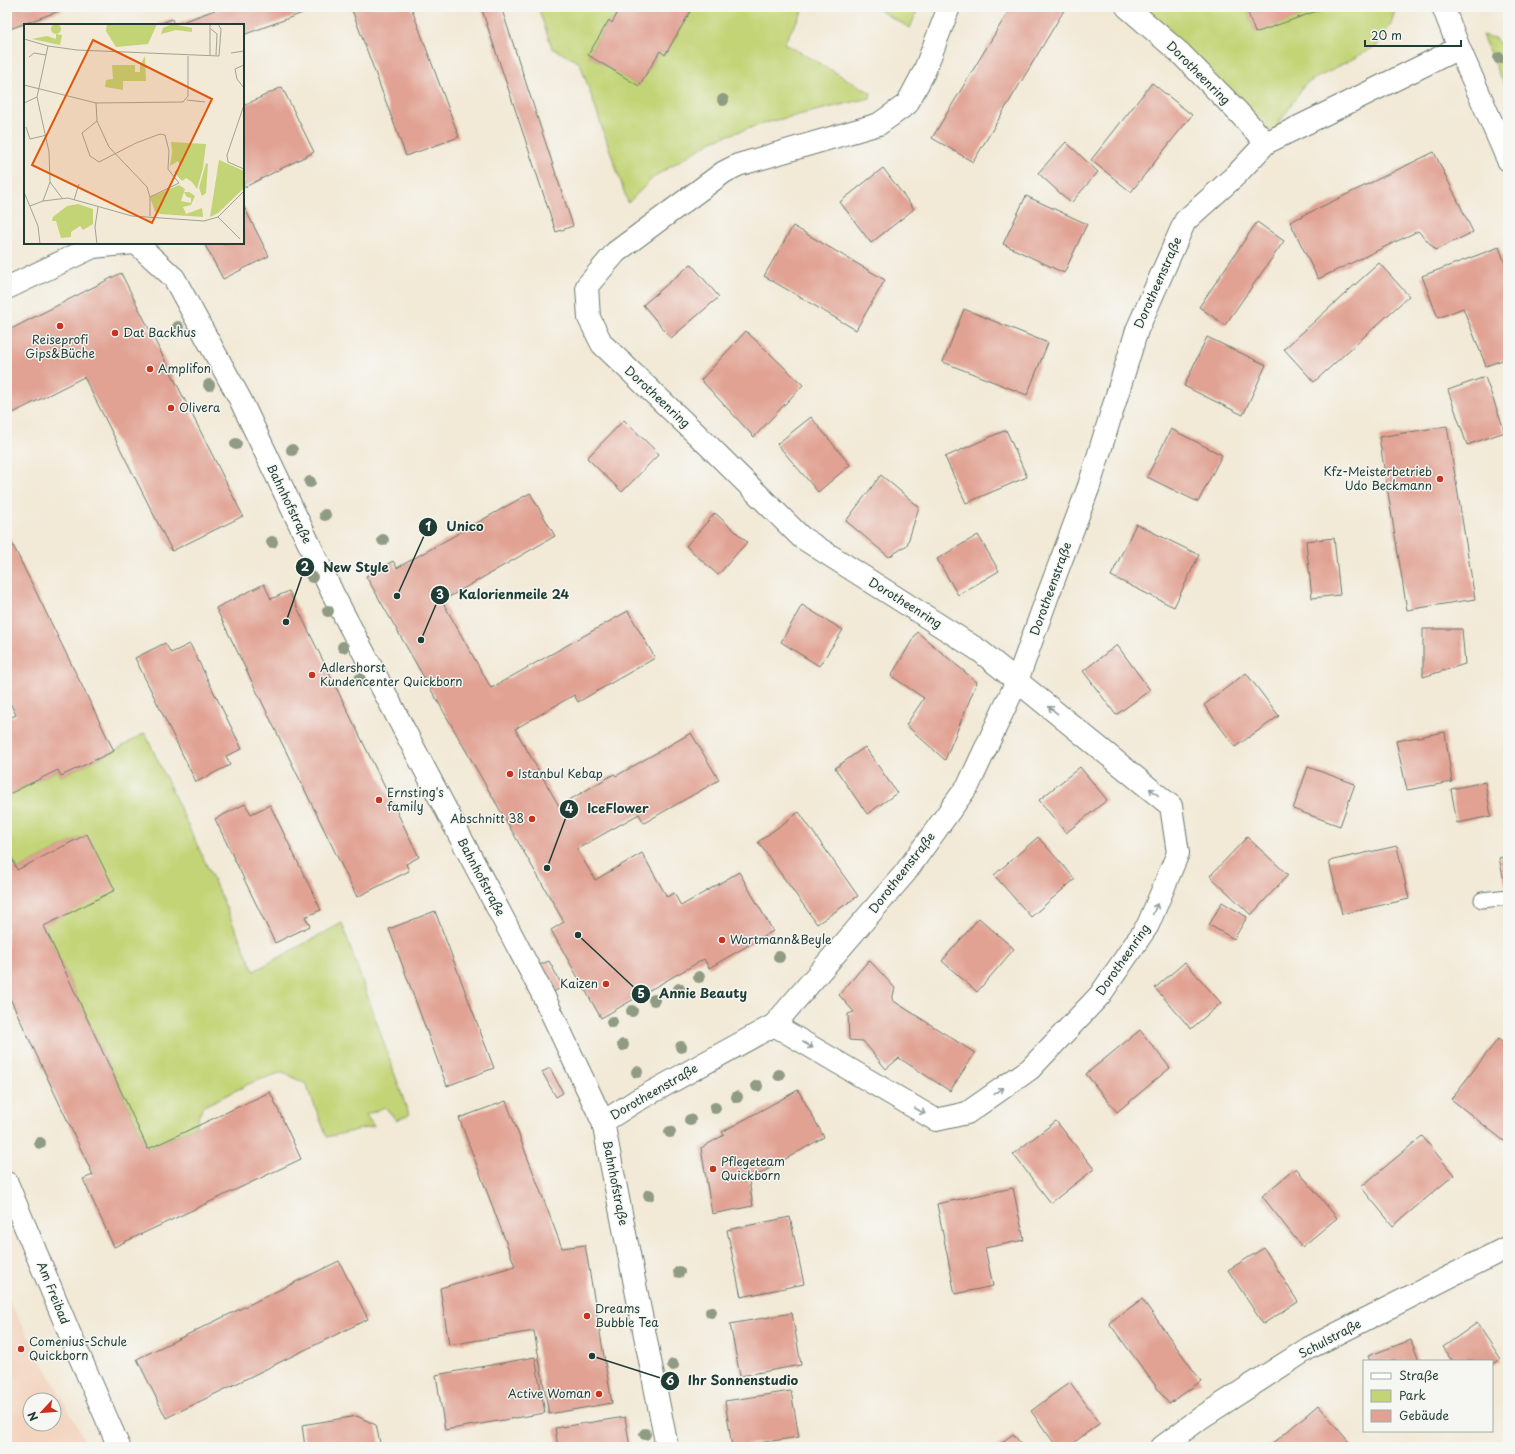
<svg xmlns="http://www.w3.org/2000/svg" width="1515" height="1454" font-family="'Playpen Sans',sans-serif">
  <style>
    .built { fill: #f3d4bf; fill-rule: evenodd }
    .green { fill: #c3d476; stroke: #718855 }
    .building { fill: #e1a293 }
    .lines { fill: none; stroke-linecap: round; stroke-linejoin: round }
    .service-casing { stroke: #69796d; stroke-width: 17 }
    .minor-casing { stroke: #69796d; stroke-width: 24 }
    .secondary-casing { stroke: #69796d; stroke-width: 24 }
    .service { stroke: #fff; stroke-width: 15 }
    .minor { stroke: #fff; stroke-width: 22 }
    .secondary { stroke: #fff; stroke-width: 22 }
    .tree { fill: #909b84 }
    .oneway { stroke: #8f9e9a }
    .poi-dot { fill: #c8321e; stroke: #f6f6f2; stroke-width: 1.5 }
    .labels { text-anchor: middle; stroke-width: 3; stroke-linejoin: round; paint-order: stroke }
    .street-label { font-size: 12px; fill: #1f3d34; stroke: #f6f6f2 }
    .poi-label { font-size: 12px; fill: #1f3d34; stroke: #f6f6f2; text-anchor: start }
    .inset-road { fill: none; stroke: #9ea495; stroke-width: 1 }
    .view { fill: #de580e; fill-opacity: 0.15; stroke: #de580e; stroke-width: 2 }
    .inset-edge { fill: none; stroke: #1f3d34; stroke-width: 2 }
    .leader { fill: none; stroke: #1f3d34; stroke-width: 1.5 }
    .callout-dot { fill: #1f3d34; stroke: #f6f6f2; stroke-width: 1.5 }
    .mark-label { font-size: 12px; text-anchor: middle; font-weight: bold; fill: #fff }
    .callout-label { font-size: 13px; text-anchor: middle; font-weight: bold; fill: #1f3d34; stroke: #f6f6f2; stroke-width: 3; stroke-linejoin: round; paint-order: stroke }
  </style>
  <rect width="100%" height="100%" fill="#f6f6f2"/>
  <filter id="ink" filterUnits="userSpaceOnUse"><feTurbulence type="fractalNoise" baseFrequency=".025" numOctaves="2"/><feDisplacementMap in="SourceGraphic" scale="8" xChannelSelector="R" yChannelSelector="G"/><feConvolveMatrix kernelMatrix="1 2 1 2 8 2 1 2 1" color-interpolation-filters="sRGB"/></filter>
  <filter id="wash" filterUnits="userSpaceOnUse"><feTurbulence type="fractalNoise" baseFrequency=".012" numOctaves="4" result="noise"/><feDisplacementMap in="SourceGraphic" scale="16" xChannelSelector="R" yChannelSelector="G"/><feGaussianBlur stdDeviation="0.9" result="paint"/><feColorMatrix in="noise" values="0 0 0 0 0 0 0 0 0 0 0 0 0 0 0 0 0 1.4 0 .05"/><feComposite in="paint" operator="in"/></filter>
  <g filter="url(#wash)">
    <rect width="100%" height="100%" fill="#f2e9d6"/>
    <!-- built -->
    <path class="built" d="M7 1297 73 1418 89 1447H7ZM30 1400H54V1424H30Z"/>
    <!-- green -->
    <path class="green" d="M538 7H605L617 14 612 23 609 20 588 55 639 86 660 51 665 55 693 7H805L784 43 871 93 870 98 765 123 714 140 655 176 628 203 580 63 552 48Z
      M873 7H919L910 28Z
      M1126 7H1246L1255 32 1329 7H1396L1391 24 1377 46 1305 84 1266 143Z
      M1482 35 1495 38 1508 54V90L1500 77Z
      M145 733 221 896 254 971 342 923 409 1115 396 1120 385 1107 366 1115 374 1126 327 1137 306 1084 283 1072 253 1082 202 1107 196 1126 148 1149 44 926 87 834 17 870 13 860 7 859V795L58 770 61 776 114 751Z"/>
    <g id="blocks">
      <!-- building -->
      <path class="building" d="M7 7H70L7 30Z
        M223 7H319L243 35V25H157L172 19 174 25Z
        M347 7H411L459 137 406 156 352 10Z
        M481 7H501L573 226 556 232Z
        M605 7H693L665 55 660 51 639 86 588 55 609 20 612 23 617 14Z
        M1011 7H1066L973 162 932 138Z
        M1246 7H1328L1255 33Z
        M1152 83 1192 115 1131 192 1091 160Z
        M282 87 314 152 243 188V106Z
        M1066 142 1098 172 1071 203 1038 173Z
        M1434 152 1473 232 1436 250 1418 231 1318 279 1290 222Z
        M883 168 914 209 871 243 840 202Z
        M1026 196 1087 224 1064 273 1003 244Z
        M243 205 269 256 223 279 204 243H243Z
        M1257 222 1284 241 1225 325 1199 307Z
        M793 226 885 280 856 330 764 276Z
        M1499 247 1508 272V358L1486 366 1463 308 1438 318 1422 276Z
        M1379 263 1409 296 1314 382 1284 349Z
        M691 264 719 297 671 338 643 305Z
        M121 273 243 516 172 551 84 377 7 416V331Z
        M964 309 1048 343 1027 395 943 362Z
        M746 331 803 385 754 437 701 380Z
        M1207 337 1266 365 1243 415 1184 386Z
        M1485 377 1505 432 1467 445 1448 390Z
        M811 417 850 465 818 492 777 444Z
        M624 420 659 454 622 492 587 458Z
        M1447 426 1475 599 1407 610 1379 437Z
        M1171 429 1222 455 1198 502 1147 477Z
        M1006 430 1027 477 966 503 945 457Z
        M881 475 919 507 907 545 889 557 846 521Z
        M530 493 555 536 442 601 491 688 628 611 655 658 578 702 574 695 515 729 559 806 614 774 616 776 691 733 719 780 644 823 639 814 577 849 595 880 642 853 667 897 674 893 681 906 739 872 773 931 709 968 704 959 601 1018 551 930 564 922 366 576 393 561 397 568Z
        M715 513 747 542 718 575 686 546Z
        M1136 524 1199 555 1174 607 1111 576Z
        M7 533 114 751 61 776 58 770 7 795V719L16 715 7 697Z
        M978 535 999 571 958 595 937 559Z
        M1334 538 1340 595 1312 598 1306 541Z
        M264 584 271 599 289 591 419 857 406 864 409 871 357 897 216 608Z
        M802 605 843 630 819 666 781 642Z
        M1423 629H1462L1465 664 1423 677Z
        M917 632 977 682 945 760 906 725 924 698 891 676Z
        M165 643 171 653 190 644 242 749 226 756 230 765 196 782 135 658Z
        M1117 645 1150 690 1116 715 1083 671Z
        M1246 673 1279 716 1235 747 1204 705Z
        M1445 732 1452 782 1407 790 1396 741Z
        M865 747 897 793 867 814 835 768Z
        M1080 767 1107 800 1066 833 1039 800Z
        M1308 767 1355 784 1340 826 1293 809Z
        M1485 782 1491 816 1457 823 1451 789Z
        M245 804 251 814 270 805 321 910 305 917 310 926 275 943 215 819Z
        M799 812 858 896 817 924 758 842Z
        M87 834 115 890 44 926 148 1149 270 1092 301 1159 114 1247 83 1179 93 1175 7 992V863L13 860 17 870Z
        M1038 837 1075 879 1031 917 994 875Z
        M1247 837 1288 875 1251 915 1210 876Z
        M1397 846 1409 899 1342 914 1329 861Z
        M1508 856V884L1505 885 1499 858Z
        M1222 902 1247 917 1234 939 1209 925Z
        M435 911 494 1068 447 1086 389 929Z
        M979 918 1014 949 977 992 942 961Z
        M869 960 895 988 892 1000 975 1053 950 1091 899 1058 886 1069 863 1041 849 1040 848 1014 854 1012 839 995Z
        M549 961 563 987 553 992 539 965Z
        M1185 962 1221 1003 1191 1029 1155 988Z
        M1140 1030 1170 1068 1117 1112 1086 1074Z
        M1498 1039 1508 1047V1136L1504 1141 1451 1099Z
        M550 1068 563 1093 556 1097 542 1072Z
        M798 1090 824 1137 749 1180 753 1206 712 1214 701 1148 724 1135 722 1132Z
        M506 1101 562 1248 585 1245 612 1403 549 1414 534 1331 449 1345 440 1288 515 1266 459 1118Z
        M1056 1121 1094 1169 1051 1203 1013 1154Z
        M1422 1136 1454 1175 1393 1226 1361 1187Z
        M1296 1168 1337 1218 1302 1247 1262 1196Z
        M1013 1188 1024 1240 985 1248 993 1286 955 1294 937 1204Z
        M790 1217 804 1284 741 1297 727 1230Z
        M1264 1248 1298 1302 1263 1324 1228 1270Z
        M339 1261 368 1319 166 1418 137 1359Z
        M1142 1299 1201 1381 1169 1404 1109 1323Z
        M792 1313 801 1365 740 1376 730 1324Z
        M1477 1323 1501 1359 1492 1365V1361H1453L1443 1347Z
        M1411 1340 1419 1361H1370L1368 1356Z
        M535 1357 545 1413 445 1430 436 1375Z
        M1070 1382 1100 1423 1068 1447H1057L1031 1411Z
        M791 1391 799 1437 732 1447 725 1401Z
        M1318 1405 1353 1447H1269Z
        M357 1416 376 1425 380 1443 387 1447H305L302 1425Z
        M625 1417 630 1447H558L555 1428Z
        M1013 1434 1024 1447H996Z"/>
    </g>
  </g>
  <g filter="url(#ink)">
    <use href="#blocks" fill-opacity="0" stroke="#69796d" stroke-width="1"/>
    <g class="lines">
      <defs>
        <path id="service" d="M1482 900 1508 897"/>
        <path id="minor" d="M1127 7 1180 53 1239 113 1266 143
          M136 243 174 278 240 399 333 594 542 993 603 1122 667 1447
          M7 288 93 247 134 243
          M774 1025 936 1120 967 1113 1030 1069 1100 995 1148 925 1178 853 1171 806 980 651 801 537 710 447 602 344 589 318 587 286 616 252 724 172 738 165 879 124 907 104 924 72 949 7
          M603 1122 636 1101 774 1025 905 873 969 784 1017 681 1048 595 1089 486 1137 330 1185 221 1236 175 1266 143 1459 48
          M7 1183 69 1332 119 1447
          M1162 1447 1202 1417 1309 1348 1508 1247"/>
        <path id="secondary" d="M1443 7 1459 48 1508 160"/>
      </defs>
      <!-- service casing -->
      <use href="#service" class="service-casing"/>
      <!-- minor casing -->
      <use href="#minor" class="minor-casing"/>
      <!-- secondary casing -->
      <use href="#secondary" class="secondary-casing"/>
      <!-- service -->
      <use href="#service" class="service"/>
      <!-- minor -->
      <use href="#minor" class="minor"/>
      <!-- secondary -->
      <use href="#secondary" class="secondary"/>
    </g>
    <!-- trees -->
    <g class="tree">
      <circle cx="1499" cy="58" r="6"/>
      <circle cx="723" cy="100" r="6"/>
      <circle cx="178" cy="327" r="6"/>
      <circle cx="209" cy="385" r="6"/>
      <circle cx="236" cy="444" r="6"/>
      <circle cx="292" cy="450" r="6"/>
      <circle cx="310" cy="482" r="6"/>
      <circle cx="325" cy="515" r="6"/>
      <circle cx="383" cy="540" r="6"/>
      <circle cx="272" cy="542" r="6"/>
      <circle cx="312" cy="577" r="6"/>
      <circle cx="328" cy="611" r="6"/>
      <circle cx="343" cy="647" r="6"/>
      <circle cx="360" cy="679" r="6"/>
      <circle cx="779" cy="957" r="6"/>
      <circle cx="699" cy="977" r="6"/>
      <circle cx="679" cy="989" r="6"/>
      <circle cx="654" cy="1000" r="6"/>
      <circle cx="632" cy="1011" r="6"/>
      <circle cx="612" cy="1022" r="6"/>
      <circle cx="623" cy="1045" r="6"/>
      <circle cx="681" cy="1047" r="6"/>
      <circle cx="637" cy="1072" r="6"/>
      <circle cx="779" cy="1075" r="6"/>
      <circle cx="757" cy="1086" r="6"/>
      <circle cx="737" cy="1097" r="6"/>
      <circle cx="715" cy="1108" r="6"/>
      <circle cx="690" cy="1120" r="6"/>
      <circle cx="670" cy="1132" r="6"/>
      <circle cx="40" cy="1143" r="6"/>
      <circle cx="649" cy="1195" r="6"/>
      <circle cx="679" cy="1272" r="6"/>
      <circle cx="711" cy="1312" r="6"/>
      <circle cx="673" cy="1365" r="6"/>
      <circle cx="645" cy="1434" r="6"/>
    </g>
    <!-- one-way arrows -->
    <defs><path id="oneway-shaft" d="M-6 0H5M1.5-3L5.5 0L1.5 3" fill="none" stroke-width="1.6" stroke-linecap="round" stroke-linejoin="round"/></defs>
    <g class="oneway">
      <use href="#oneway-shaft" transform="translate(1053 710) rotate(-141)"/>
      <use href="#oneway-shaft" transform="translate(1154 792) rotate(-141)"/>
      <use href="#oneway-shaft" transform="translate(1155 909) rotate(-68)"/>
      <use href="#oneway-shaft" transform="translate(808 1045) rotate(30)"/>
      <use href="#oneway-shaft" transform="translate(999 1091) rotate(-35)"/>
      <use href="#oneway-shaft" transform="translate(920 1111) rotate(30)"/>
    </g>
  </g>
  <!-- markers -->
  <g class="poi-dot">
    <circle cx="60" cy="326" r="4"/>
    <circle cx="115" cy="333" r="4"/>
    <circle cx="150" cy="369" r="4"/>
    <circle cx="171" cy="408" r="4"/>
    <circle cx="1440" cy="479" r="4"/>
    <circle cx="312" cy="675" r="4"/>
    <circle cx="510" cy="774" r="4"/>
    <circle cx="379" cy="800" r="4"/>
    <circle cx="532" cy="819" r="4"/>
    <circle cx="722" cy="940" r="4"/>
    <circle cx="606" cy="984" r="4"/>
    <circle cx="713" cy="1169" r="4"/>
    <circle cx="587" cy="1316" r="4"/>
    <circle cx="21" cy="1349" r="4"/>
    <circle cx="599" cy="1394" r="4"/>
  </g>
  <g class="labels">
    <!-- street labels -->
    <g class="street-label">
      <text transform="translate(1198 73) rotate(45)" y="4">Dorotheenring</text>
      <text transform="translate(1158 283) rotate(-66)" y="4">Dorotheenstraße</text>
      <text transform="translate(657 397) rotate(43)" y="4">Dorotheenring</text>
      <text transform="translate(289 504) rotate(64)" y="4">Bahnhofstraße</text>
      <text transform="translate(1051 589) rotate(-70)" y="4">Dorotheenstraße</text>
      <text transform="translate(905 603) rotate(32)" y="4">Dorotheenring</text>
      <text transform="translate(902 873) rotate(-52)" y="4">Dorotheenstraße</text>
      <text transform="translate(481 877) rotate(62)" y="4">Bahnhofstraße</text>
      <text transform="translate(1123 960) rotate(-55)" y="4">Dorotheenring</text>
      <text transform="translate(654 1092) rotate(-30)" y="4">Dorotheenstraße</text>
      <text transform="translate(615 1183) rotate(79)" y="4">Bahnhofstraße</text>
      <text transform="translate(53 1293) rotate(68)" y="4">Am Freibad</text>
      <text transform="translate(1330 1339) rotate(-28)" y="4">Schulstraße</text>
    </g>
    <!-- poi labels -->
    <g class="poi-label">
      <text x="123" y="337">Dat Backhus</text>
      <text x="60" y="344" text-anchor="middle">Reiseprofi<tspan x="60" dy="14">Gips&amp;Büche</tspan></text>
      <text x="158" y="373">Amplifon</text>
      <text x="179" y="412">Olivera</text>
      <text x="1432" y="476" text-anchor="end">Kfz-Meisterbetrieb<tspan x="1432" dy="14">Udo Beckmann</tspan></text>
      <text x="320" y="672">Adlershorst<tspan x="320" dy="14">Kundencenter Quickborn</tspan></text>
      <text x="518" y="778">Istanbul Kebap</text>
      <text x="387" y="797">Ernsting's<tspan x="387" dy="14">family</tspan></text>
      <text x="524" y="823" text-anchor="end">Abschnitt 38</text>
      <text x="730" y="944">Wortmann&amp;Beyle</text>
      <text x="598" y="988" text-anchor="end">Kaizen</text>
      <text x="721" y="1166">Pflegeteam<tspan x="721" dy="14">Quickborn</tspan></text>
      <text x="595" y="1313">Dreams<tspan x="595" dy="14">Bubble Tea</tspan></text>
      <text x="29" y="1346">Comenius-Schule<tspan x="29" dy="14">Quickborn</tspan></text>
      <text x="591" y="1398" text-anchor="end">Active Woman</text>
    </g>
  </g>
  <!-- overview -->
  <g transform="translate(24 24)">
    <rect width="220" height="220" fill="#f2e9d6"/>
    <path d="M27 5a5 5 0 1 1 10 0a5 5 0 1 1-10 0ZM83 0H133L124 20 92 23 82 7ZM148 0 168 4V8L152 6 137 10 139 4ZM32 10 38 11 36 21 8 15 23 12 32 15ZM121 32 122 57H99V66L81 63 82 56 89 55 88 41H111V48H116V41ZM147 118 182 120 179 144 173 165 168 158 162 154 158 157 150 148 157 143 154 137 146 142 148 128ZM195 136 220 147V164L194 189 186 193ZM182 139 184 140 182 169 178 172 175 164ZM155 161 161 165 157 177 167 179V174L163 173 160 168H165L171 172 167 181 159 183 162 190 178 184 179 193 136 190 131 188 126 173ZM54 180 69 185V200L59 206 56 202 47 208V213L37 214 32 197H28L29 193 43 182Z" fill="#c3d476"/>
    <path class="inset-road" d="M187 5 193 10 192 31M0 15 24 22 53 26 195 32 197 5 194 0M207 29 220 27M186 31V0M5 33 10 29 22 31M220 41 211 45 213 55 220 64M0 61 72 79 159 78 164 72V32M163 76 181 78M0 79 13 73M72 79 73 97 85 123 123 163 126 173V192M220 81 203 131 204 138 220 145M73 97 58 109 66 132 75 138 112 119 136 110 141 111 145 127 144 145 155 159 126 173M2 103 6 115 23 111M26 158 38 174M0 168 14 202 16 220M50 176 55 160M19 177 26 158 25 128 13 73 24 22M6 182 19 177 44 174 108 192 180 197 194 193 220 167M194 193 216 215M73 220 71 203 74 183"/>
    <path class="view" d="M69 16 188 75 128 199 8 141Z"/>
    <rect width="220" height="220" class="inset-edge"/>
  </g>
  <!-- callouts -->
  <path class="leader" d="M397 596L428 527M286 622L305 567M421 640L440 595M547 868L569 809M578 935L641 994M592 1356L670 1381"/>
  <g class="callout-dot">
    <circle cx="397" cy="596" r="4"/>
    <circle cx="286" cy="622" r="4"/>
    <circle cx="421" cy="640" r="4"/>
    <circle cx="547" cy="868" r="4"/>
    <circle cx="578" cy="935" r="4"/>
    <circle cx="592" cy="1356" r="4"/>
    <circle cx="428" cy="527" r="10"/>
    <circle cx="305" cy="567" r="10"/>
    <circle cx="440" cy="595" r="10"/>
    <circle cx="569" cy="809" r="10"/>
    <circle cx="641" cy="994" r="10"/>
    <circle cx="670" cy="1381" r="10"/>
  </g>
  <g class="mark-label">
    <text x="428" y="531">1</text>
    <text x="305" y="571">2</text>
    <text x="440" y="599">3</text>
    <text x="569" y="813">4</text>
    <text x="641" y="998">5</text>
    <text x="670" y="1385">6</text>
  </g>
  <g class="callout-label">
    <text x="465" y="531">Unico</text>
    <text x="356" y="572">New Style</text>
    <text x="514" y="599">Kalorienmeile 24</text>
    <text x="618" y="813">IceFlower</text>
    <text x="703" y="998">Annie Beauty</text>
    <text x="743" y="1385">Ihr Sonnenstudio</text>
  </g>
  <!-- margin -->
  <rect width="1515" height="1454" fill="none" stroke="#f6f6f2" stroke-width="24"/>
  <!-- legend -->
  <rect x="1363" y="1360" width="130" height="72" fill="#f6f6f2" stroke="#a0aca6"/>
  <rect x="1371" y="1373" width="20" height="6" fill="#ffffff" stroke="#a0aca6"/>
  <text x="1399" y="1380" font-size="12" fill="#1f3d34">Straße</text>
  <rect x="1371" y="1390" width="20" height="12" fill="#c3d476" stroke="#a0aca6"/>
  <text x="1399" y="1400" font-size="12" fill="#1f3d34">Park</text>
  <rect x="1371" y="1410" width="20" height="12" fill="#e1a293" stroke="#a0aca6"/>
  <text x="1399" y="1420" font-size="12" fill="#1f3d34">Gebäude</text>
  <!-- north arrow -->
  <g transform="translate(42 1412) rotate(244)"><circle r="19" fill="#f6f6f2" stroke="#a0aca6"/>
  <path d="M0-3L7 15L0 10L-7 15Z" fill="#c8321e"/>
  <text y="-6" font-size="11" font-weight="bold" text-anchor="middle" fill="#1f3d34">N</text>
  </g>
  <!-- scale -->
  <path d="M1365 40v6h96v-6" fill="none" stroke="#1f3d34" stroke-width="2"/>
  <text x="1371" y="40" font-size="12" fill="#1f3d34" stroke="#f6f6f2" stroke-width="3" paint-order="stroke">20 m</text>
</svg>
